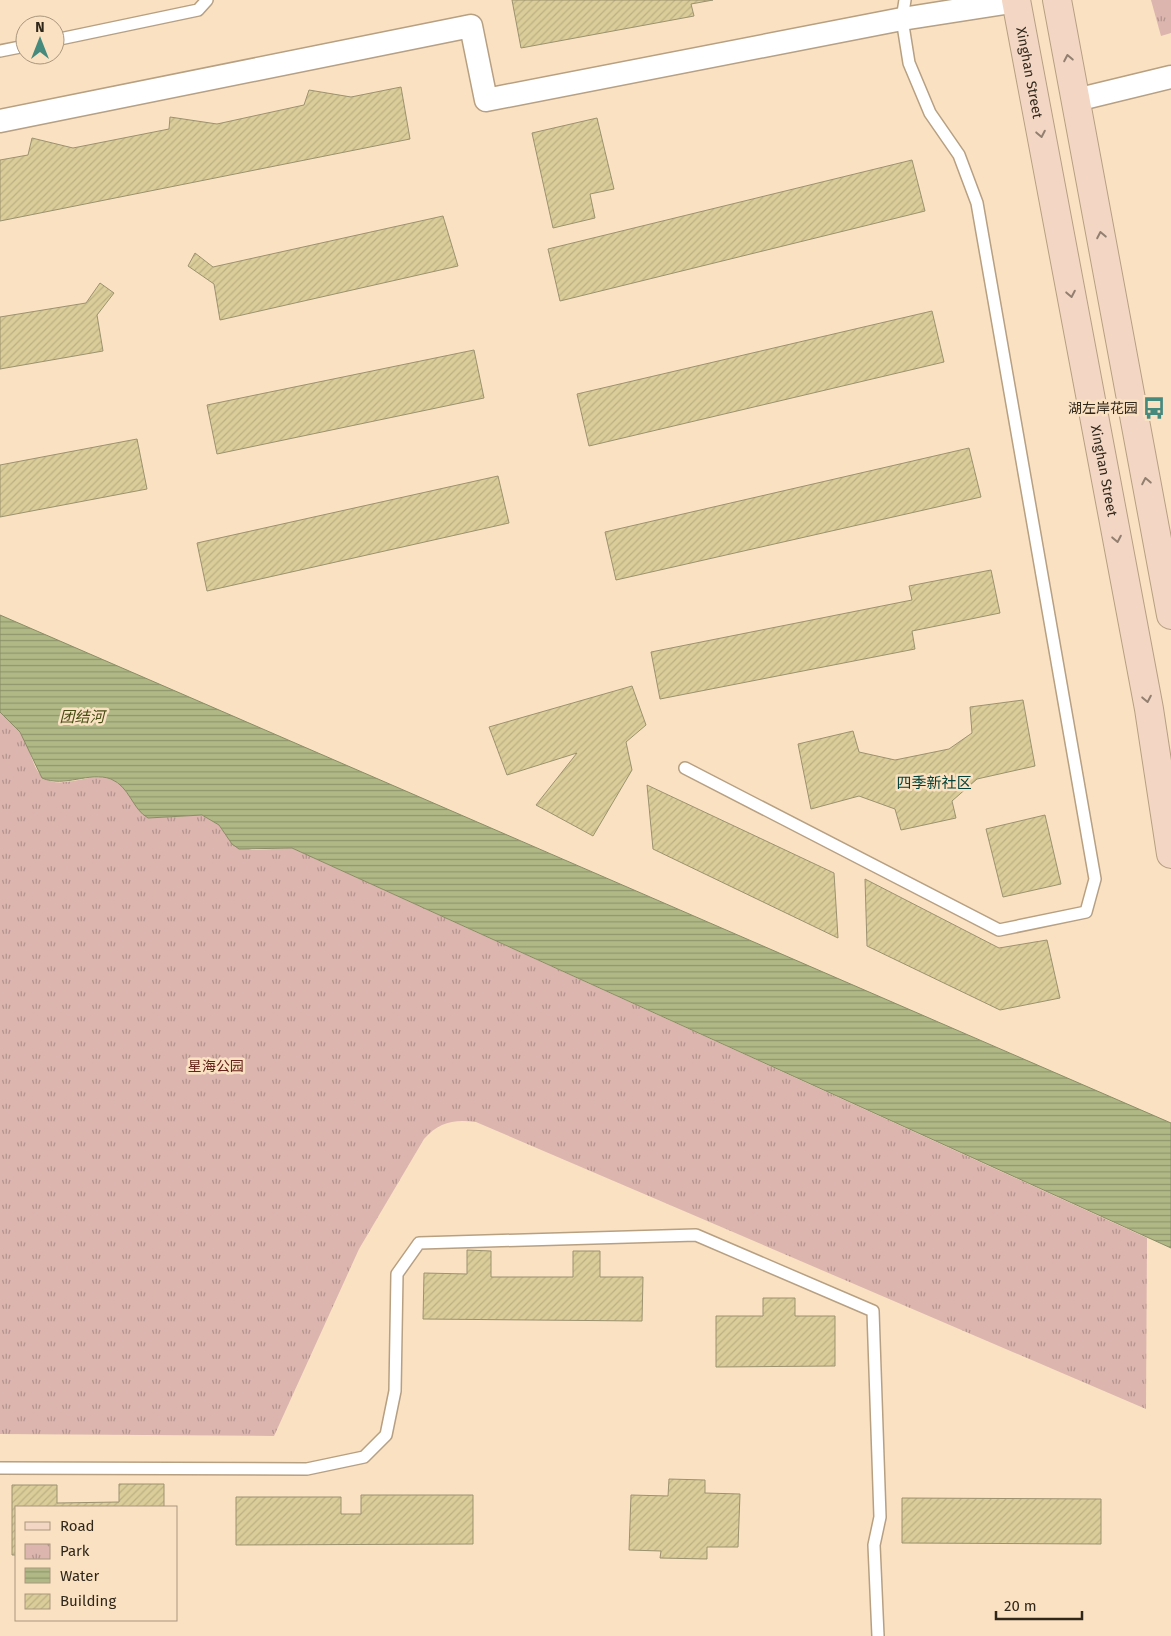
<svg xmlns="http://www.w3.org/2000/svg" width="1171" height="1636" font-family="'Fira Sans','Noto Sans SC',sans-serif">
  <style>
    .park { fill: url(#park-tufts) }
    .water { fill: url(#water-rules); stroke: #8a8d66 }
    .building { fill: url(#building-hatch); stroke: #9c9270 }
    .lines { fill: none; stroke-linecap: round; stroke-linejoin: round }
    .service-casing { stroke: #b79f82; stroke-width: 14 }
    .minor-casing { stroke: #b79f82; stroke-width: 25 }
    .secondary-casing { stroke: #b79f82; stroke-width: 30 }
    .service { stroke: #fff; stroke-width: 11 }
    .minor { stroke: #fff; stroke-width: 22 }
    .secondary { stroke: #f3d7c4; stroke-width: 28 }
    .oneway { stroke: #927f70 }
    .labels { text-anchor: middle; stroke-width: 5; stroke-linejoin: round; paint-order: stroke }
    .street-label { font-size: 14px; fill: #30271b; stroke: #fae1c2 }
    .poi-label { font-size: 14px; fill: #30271b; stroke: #fae1c2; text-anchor: end }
    .park-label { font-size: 14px; fill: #66221a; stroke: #fae1c2 }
    .water-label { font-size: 15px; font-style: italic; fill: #464d13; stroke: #fae1c2 }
    .neighbourhood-label { font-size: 15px; fill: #034239; stroke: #fae1c2 }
  </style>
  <defs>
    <pattern id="park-tufts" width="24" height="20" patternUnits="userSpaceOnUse" patternTransform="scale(1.25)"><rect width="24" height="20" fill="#dbb5ae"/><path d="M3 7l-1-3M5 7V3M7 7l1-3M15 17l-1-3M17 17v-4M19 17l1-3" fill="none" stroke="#b2938d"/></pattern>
    <pattern id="water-rules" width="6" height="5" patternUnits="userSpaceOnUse" patternTransform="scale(1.25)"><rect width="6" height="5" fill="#b0b986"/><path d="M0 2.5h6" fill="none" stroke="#90966d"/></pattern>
    <pattern id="building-hatch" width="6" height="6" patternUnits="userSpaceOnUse" patternTransform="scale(1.25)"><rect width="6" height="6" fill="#dbcd99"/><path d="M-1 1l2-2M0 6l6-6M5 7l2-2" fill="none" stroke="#bcb083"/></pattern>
  </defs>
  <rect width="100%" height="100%" fill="#fae1c2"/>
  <!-- park -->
  <path class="park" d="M1151 0H1171V33L1161 36Z
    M0 712C10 720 19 729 25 741 31 752 33 770 44 778 61 790 89 773 108 778 130 784 131 808 148 818L202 815 219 825 232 844 252 850 292 848 1147 1238 1146 1409 476 1122C454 1119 439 1122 424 1139L359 1249 274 1436 0 1434Z"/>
  <!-- water -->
  <path class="water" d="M0 615 1171 1123V1248L292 848 239 849 232 844 219 825 202 815 148 818C132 809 130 787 111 779 89 771 65 788 42 778L20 732 0 712Z"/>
  <!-- building -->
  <path class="building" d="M512 0H713L691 4 694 16 521 48Z
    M401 87 410 139 0 221V160L28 155 32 138 73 148 169 129 170 117 217 124 304 105 309 90 351 97Z
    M597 118 614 189 590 194 595 218 553 228 532 133Z
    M912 160 925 211 560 301 548 249Z
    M443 216 458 266 220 320 214 284 188 266 195 253 213 267Z
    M100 283 114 293 97 315 103 351 0 369V317L86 303Z
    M932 311 944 362 589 446 577 394Z
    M474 350 484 398 217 454 207 405Z
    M137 439 147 489 0 517V465Z
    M969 448 981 497 616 580 605 532Z
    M498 476 509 523 207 591 197 543Z
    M991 570 1000 613 912 631 915 649 660 699 651 652 912 600 909 586Z
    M632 686 646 725 626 742 632 770 593 836 536 805 577 753 507 775 489 727Z
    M1023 700 1035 766 977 779 952 801 956 818 901 830 895 809 859 796 811 809 798 744 853 731 859 752 895 760 949 749 972 733 970 707Z
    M647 785 834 873 838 938 653 849Z
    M1045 815 1061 884 1003 897 986 829Z
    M865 879 999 948 1047 940 1060 998 1000 1010 867 946Z
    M467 1250 491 1251V1277H573V1251H600V1277H643L642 1321 423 1319 424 1273 467 1274Z
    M763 1298H795V1316H835V1366L716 1367V1316H763Z
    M669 1479 705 1480V1493L740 1494 738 1547H707V1559L660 1558 661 1551 629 1550 631 1495 668 1496Z
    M119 1484H164V1507H16V1555H12V1485H57V1503L119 1502Z
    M361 1495H473V1544L236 1545V1497H341V1514H361Z
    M902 1498 1101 1499V1544L902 1543Z"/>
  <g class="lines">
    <defs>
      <path id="service" d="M55 40 198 10 207 0
        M0 51 25 46
        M685 768 999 930 1086 912 1095 879 977 203 959 155 930 113 909 63 902 19 905 0
        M0 1468 307 1469 364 1457 386 1435 395 1391 397 1274 419 1243 696 1235 873 1311 880 1517 874 1545 878 1636"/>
      <path id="minor" d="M1076 100 1171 77
        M0 121 471 26 486 100 902 19 1017 1"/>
      <g id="secondary">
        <path id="s1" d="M1016 0 1149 709 1171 854"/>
        <path d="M1057 0 1171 615"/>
      </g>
    </defs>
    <!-- service casing -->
    <use href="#service" class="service-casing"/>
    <!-- minor casing -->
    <use href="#minor" class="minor-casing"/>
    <!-- secondary casing -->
    <use href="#secondary" class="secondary-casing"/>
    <!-- service -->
    <use href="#service" class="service"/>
    <!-- minor -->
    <use href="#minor" class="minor"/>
    <!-- secondary -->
    <use href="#secondary" class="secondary"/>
  </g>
  <!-- one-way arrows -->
  <defs><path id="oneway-chevron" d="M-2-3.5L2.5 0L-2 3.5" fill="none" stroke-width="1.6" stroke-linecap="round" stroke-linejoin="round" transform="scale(1.25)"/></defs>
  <g class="oneway">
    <use href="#oneway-chevron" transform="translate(1068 58) rotate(-101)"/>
    <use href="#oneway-chevron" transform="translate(1041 134) rotate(79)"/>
    <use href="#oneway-chevron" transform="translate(1101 235) rotate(-101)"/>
    <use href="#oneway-chevron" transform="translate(1071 294) rotate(79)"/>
    <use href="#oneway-chevron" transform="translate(1146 481) rotate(-101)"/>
    <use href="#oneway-chevron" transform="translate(1117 539) rotate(79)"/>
    <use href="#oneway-chevron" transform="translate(1147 699) rotate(79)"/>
  </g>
  <!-- icons -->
  <defs>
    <symbol id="bus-bare" viewBox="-9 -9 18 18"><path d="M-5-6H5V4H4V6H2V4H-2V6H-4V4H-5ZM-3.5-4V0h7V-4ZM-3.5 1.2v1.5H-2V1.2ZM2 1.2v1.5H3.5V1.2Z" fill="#468a7e" stroke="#fae1c2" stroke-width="2.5" paint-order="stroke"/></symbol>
  </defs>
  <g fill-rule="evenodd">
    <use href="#bus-bare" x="1138" y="392" width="32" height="32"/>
  </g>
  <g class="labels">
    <!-- street labels -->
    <g class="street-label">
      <text dy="5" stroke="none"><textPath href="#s1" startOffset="74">Xinghan Street</textPath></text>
      <text dy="5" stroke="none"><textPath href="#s1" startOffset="479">Xinghan Street</textPath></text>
    </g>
    <!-- poi labels -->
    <g class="poi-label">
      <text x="1138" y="413">湖左岸花园</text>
    </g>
    <!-- park labels -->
    <g class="park-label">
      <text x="216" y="1071">星海公园</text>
    </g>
    <!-- water labels -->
    <g class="water-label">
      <text x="82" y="722">团结河</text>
    </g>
    <!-- neighbourhood labels -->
    <g class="neighbourhood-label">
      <text x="934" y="788">四季新社区</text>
    </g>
  </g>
  <!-- legend -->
  <rect x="15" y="1506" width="162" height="115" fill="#fae1c2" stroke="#a9977f"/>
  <rect x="25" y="1522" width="25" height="8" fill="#f3d7c4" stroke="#a9977f"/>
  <text x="60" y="1531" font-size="15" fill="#30271b">Road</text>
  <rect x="25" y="1544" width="25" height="15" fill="url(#park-tufts)" stroke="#a9977f"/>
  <text x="60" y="1556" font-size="15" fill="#30271b">Park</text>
  <rect x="25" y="1568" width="25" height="15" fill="url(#water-rules)" stroke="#a9977f"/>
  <text x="60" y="1581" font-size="15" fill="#30271b">Water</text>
  <rect x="25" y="1594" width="25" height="15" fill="url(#building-hatch)" stroke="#a9977f"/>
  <text x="60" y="1606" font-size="15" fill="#30271b">Building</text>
  <!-- north arrow -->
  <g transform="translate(40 40)"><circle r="24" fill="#fae1c2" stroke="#a9977f"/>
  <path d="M0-4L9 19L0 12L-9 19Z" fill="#468a7e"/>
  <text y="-8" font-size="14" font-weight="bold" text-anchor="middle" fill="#30271b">N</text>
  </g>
  <!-- scale -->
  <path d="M996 1611v8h86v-8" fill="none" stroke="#30271b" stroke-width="2.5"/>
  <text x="1004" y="1611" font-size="15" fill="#30271b" stroke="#fae1c2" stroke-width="4" paint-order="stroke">20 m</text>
</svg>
